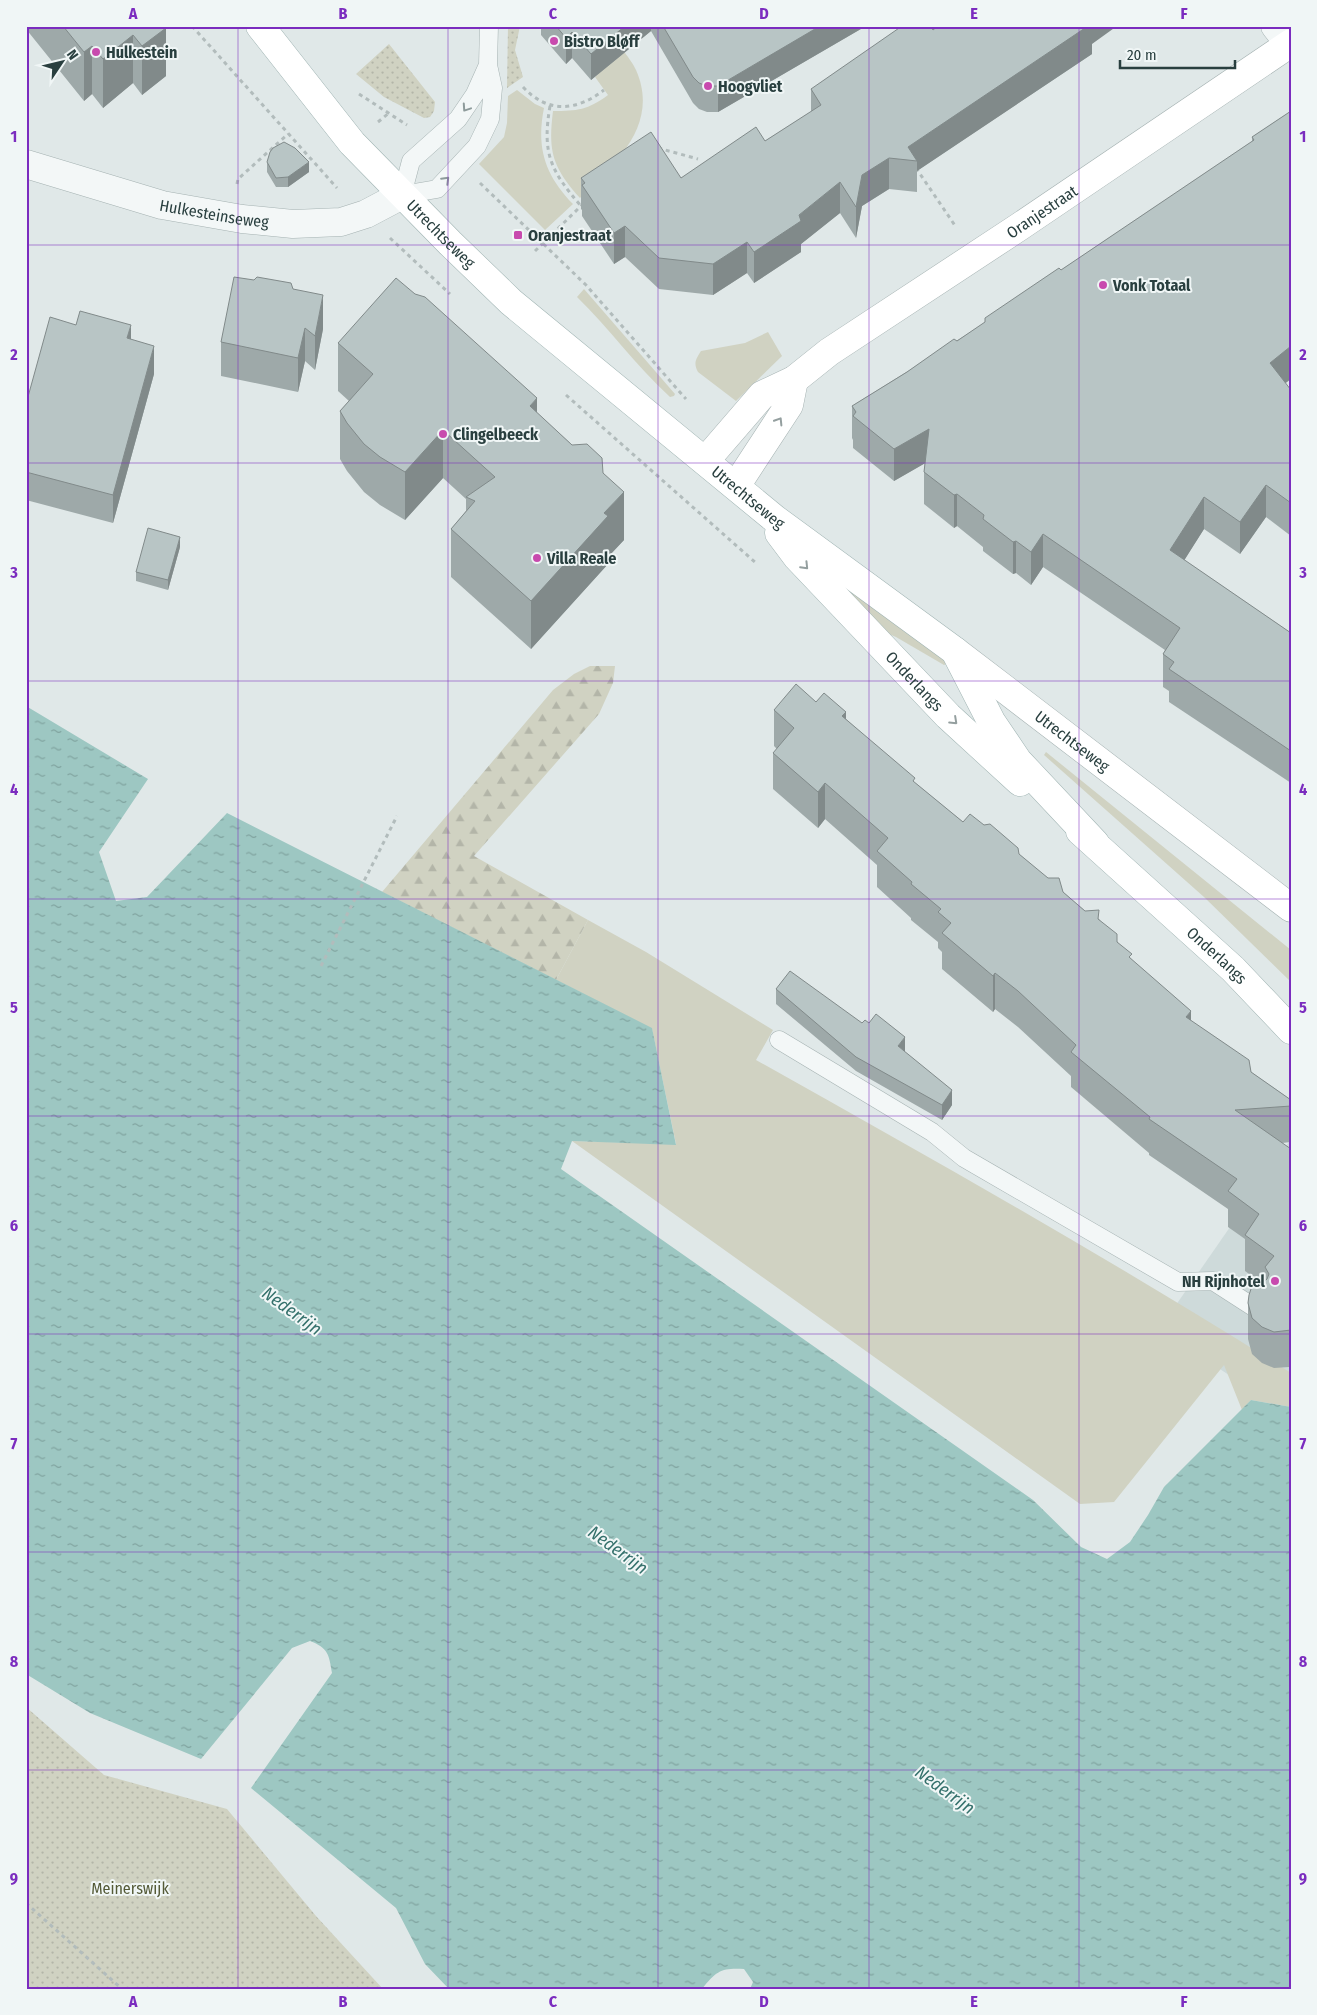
<svg xmlns="http://www.w3.org/2000/svg" width="1317" height="2015" font-family="'Fira Sans Condensed',sans-serif">
  <style>
    .built { fill: #cedada }
    .grass { fill: #d0d2c2 }
    .forest { fill: url(#forest-firs) }
    .park { fill: url(#park-dots) }
    .water { fill: url(#water-ripples) }
    .lines { fill: none; stroke-linecap: round; stroke-linejoin: round }
    .lane-casing { stroke: #a5b2b2; stroke-width: 19 }
    .street-casing { stroke: #a5b2b2; stroke-width: 29 }
    .secondary-casing { stroke: #a5b2b2; stroke-width: 29 }
    .primary-casing { stroke: #a0b4b3; stroke-width: 29 }
    .path { stroke: #b2bcbc; stroke-width: 3; stroke-dasharray: 4 4; stroke-linecap: butt }
    .lane { stroke: #f3f7f7; stroke-width: 18 }
    .street { stroke: #f3f7f7; stroke-width: 28 }
    .secondary { stroke: #fff; stroke-width: 28 }
    .primary { stroke: #fff; stroke-width: 28 }
    .wall { fill: #9ea9a9 }
    .shaded-wall { fill: #818a8a }
    .building { fill: #b8c5c5; stroke: #818a8a }
    .oneway { stroke: #8e9b9b }
    .oneway2 { stroke: #949f9f }
    .grid { fill: none; stroke: #7b2cbf; stroke-width: 1; stroke-opacity: 0.55 }
    .poi-dot { fill: #c84aae; stroke: #f0f6f6; stroke-width: 2 }
    .labels { text-anchor: middle; stroke-width: 4; stroke-linejoin: round; paint-order: stroke }
    .poi-label { font-size: 16px; font-weight: bold; fill: #293f3f; stroke: #f0f6f6; text-anchor: start }
    .street-label { font-size: 16px; fill: #293f3f; stroke: #f0f6f6 }
    .park-label { font-size: 16px; fill: #545a37; stroke: #f0f6f6 }
    .water-label { font-size: 18px; font-style: italic; fill: #35716c; stroke: #f0f6f6 }
    .neatline { fill: none; stroke: #7b2cbf; stroke-width: 2 }
    .grid-label { font-size: 16px; text-anchor: middle; font-weight: bold; fill: #7b2cbf }
  </style>
  <defs>
    <pattern id="forest-firs" width="22" height="20" patternUnits="userSpaceOnUse" patternTransform="scale(1.25)"><rect width="22" height="20" fill="#d0d2c2"/><path d="M5 1l3.5 6h-7zM16 11l3.5 6h-7z" fill="#b3b5a8"/></pattern>
    <pattern id="park-dots" width="8" height="8" patternUnits="userSpaceOnUse" patternTransform="scale(1.25)"><rect width="8" height="8" fill="#d0d2c2"/><path d="M2 2h.1M6 6h.1" fill="none" stroke="#b3b5a8" stroke-width="1.8" stroke-linecap="round"/></pattern>
    <pattern id="water-ripples" width="26" height="14" patternUnits="userSpaceOnUse" patternTransform="scale(1.25)"><rect width="26" height="14" fill="#9dc7c2"/><path d="M2 4q2-2 4 0t4 0M15 11q2-2 4 0t4 0" fill="none" stroke="#80a39f"/></pattern>
  </defs>
  <rect width="100%" height="100%" fill="#e0e8e8"/>
  <!-- built -->
  <path class="built" d="M1291 1139V1408L1258 1395 1160 1328Z"/>
  <!-- grass -->
  <path class="grass" d="M623 50C627 56 633 63 636 70 660 124 616 164 580 198 552 167 548 151 553 111 577 111 588 110 608 95L595 77Z
    M517 90 535 104 544 108C536 148 545 175 573 204L545 230 479 164 504 137 507 123 508 96Z
    M584 289 675 394 674 396 670 397C636 366 610 329 577 297Z
    M768 332 782 356 736 401 698 372C693 363 696 359 701 351L745 343Z
    M843 584 947 662 946 664 944 665 896 637 882 631 843 591Z
    M1046 752 1291 950V982L1204 897 1044 755Z
    M588 920 646 952 773 1030 756 1060C936 1161 1116 1262 1291 1373V1407L1251 1400 1242 1410 1224 1365 1114 1502 1080 1504 572 1141 676 1144 652 1029 556 980Z"/>
  <!-- forest -->
  <path class="forest" d="M590 666H615L613 683 599 714 474 856 588 920 556 980 382 892 553 690 574 674Z"/>
  <!-- park -->
  <path class="park" d="M508 26H520L515 50 523 77 507 88Z
    M389 44 435 102 434 111 430 117 424 118 384 97 356 74Z
    M26 1707 104 1775 227 1809 316 1916 383 1989H26Z"/>
  <!-- water -->
  <path class="water" d="M26 706 148 779 99 852 116 901 147 897 227 813 652 1028 676 1145 572 1141 561 1169 1033 1500 1081 1547 1107 1559 1130 1542 1148 1515 1164 1487 1251 1400 1291 1407V1989H750L753 1982 744 1969C722 1968 717 1970 702 1989H449L425 1964 396 1908 251 1788 332 1673C329 1654 328 1648 310 1641L292 1648 201 1759 90 1713 26 1674Z"/>
  <g class="lines">
    <defs>
      <path id="lane" d="M488 65 475 94 458 119 411 161 402 195 437 189 477 146 490 119 493 88 488 65 489 26
        M779 1040 932 1132 964 1158 1178 1282 1213 1281 1258 1310"/>
      <g id="street">
        <path d="M1275 26 1291 46"/>
        <path id="s1" d="M26 164 162 205 242 219 293 224 341 222 366 214 402 195"/>
      </g>
      <g id="secondary">
        <path id="s2" d="M706 460 762 395 794 380 829 352 1019 227 1291 43"/>
        <path d="M736 486 789 405 794 380"/>
        <path id="s3" d="M955 651 1291 908"/>
      </g>
      <g id="primary">
        <path id="s4" d="M260 26 352 143 450 243 511 302 775 519 955 651 991 721 1018 761 1095 843"/>
        <path id="s5" d="M779 533 797 557 948 716 1020 782"/>
        <path id="s6" d="M1080 831 1233 969 1291 1030"/>
      </g>
    </defs>
    <!-- lane casing -->
    <use href="#lane" class="lane-casing"/>
    <!-- street casing -->
    <use href="#street" class="street-casing"/>
    <!-- secondary casing -->
    <use href="#secondary" class="secondary-casing"/>
    <!-- primary casing -->
    <use href="#primary" class="primary-casing"/>
    <!-- path -->
    <path class="path" d="M192 26 337 188
      M523 87C548 114 577 111 604 90
      M359 94 407 125
      M550 106C542 153 550 170 581 206
      M378 122 389 113
      M658 148 698 159
      M916 168 956 227
      M480 183 586 285 686 399
      M237 184 238 179 288 134
      M390 238 450 294
      M535 251 584 203
      M566 395 756 563
      M321 966 397 816
      M26 1903 122 1989"/>
    <!-- lane -->
    <use href="#lane" class="lane"/>
    <!-- street -->
    <use href="#street" class="street"/>
    <!-- secondary -->
    <use href="#secondary" class="secondary"/>
    <!-- primary -->
    <use href="#primary" class="primary"/>
  </g>
  <!-- wall -->
  <path class="wall" d="M26 26H164L166 76 142 95 133 83 103 108 92 94 84 101 26 29Z
    M541 26H866L718 112H707L699 109 693 103 651 31 591 80 572 58 566 64 541 35Z
    M933 30 1092 44V54L917 171V192L889 189 862 206 856 238 840 213 801 244V252L754 283 747 273 713 295 659 289 625 257 614 264 582 216V210L581 209V178H681L765 141 811 112V89Z
    M1291 111 1285 383 1291 390V536L1266 517 1240 554 1204 529 1184 560 1291 633V783L1169 702V691L1163 687V654L1165 650 1043 567 1031 585 1016 573 1013 574 983 551V547L957 526 954 528 924 504V472L925 463 894 481 853 448V440L852 438V406L985 323 1061 270 1252 142V137Z
    M267 162 309 172 288 187H276L267 172Z
    M293 289 323 329 315 370 305 361 298 392 221 376V342Z
    M131 339 154 374 113 523 26 500V404Z
    M338 343 537 413 603 473 624 540 608 557V564L531 649 451 577V529L466 511V499L443 478 405 520 380 505 364 492 347 471 340 459V411L349 401 338 391Z
    M180 547 168 590 136 581V572Z
    M816 702 846 719 915 783 963 822 1019 854 1085 911 1099 919 1132 960 1191 1021 1251 1072 1291 1100V1142L1282 1143 1291 1149 1289 1367 1274 1368 1262 1363 1252 1354 1248 1339V1303L1263 1284 1245 1271V1239L1228 1227V1209L1149 1155V1153L1071 1087V1076L1018 1027 995 1009 993 1012 942 969V952L938 948V942L911 920V918L877 887V865L825 819 818 828 773 789V753L777 749 774 746V710Z
    M776 989 862 1023 905 1052 952 1105 942 1120 856 1071 776 1004Z"/>
  <!-- shaded-wall -->
  <path class="shaded-wall" d="M625 26H651V31L591 80V54Z
    M820 26H866L718 112V86Z
    M1087 26H1117L1092 44V54L917 171V161L908 147Z
    M166 28V76L142 95V46Z
    M572 32V58L566 64V38Z
    M133 35V83L103 108V59Z
    M92 46V94L84 101V52Z
    M889 158V189L862 206 856 238V207L862 175Z
    M309 162V172L288 187V177Z
    M840 182V213L801 244V252L754 283V252Z
    M625 226V257L614 264V233Z
    M747 242V273L713 295V264Z
    M323 295V329L315 370V336Z
    M131 325V352L127 338Z
    M305 328V361L298 392V358Z
    M154 346V374L113 523V495Z
    M1291 346V379L1270 395V363Z
    M537 398V446L530 406Z
    M929 429V461L894 481V449Z
    M443 430V478L405 520V472Z
    M1266 485V517L1240 554V522Z
    M624 492V540L608 557V564L531 649V601L604 513Z
    M957 494V526L954 528V495Z
    M1204 497V529L1170 583V550Z
    M1043 534V567L1031 585V552Z
    M180 537V547L168 590V580Z
    M1016 541V573L1013 574V542Z
    M846 712V748L842 716Z
    M825 783V819L818 828V792Z
    M995 973V1009L993 1012V976Z
    M1191 1011V1047L1186 1017Z
    M905 1037V1052L898 1046Z
    M952 1090V1105L942 1120V1105Z
    M1291 1330V1366L1289 1367V1331Z"/>
  <!-- building -->
  <path class="building" d="M63 26H164L166 28 142 46 133 35 103 59 92 46 84 52Z
    M556 26H625L591 54 572 32 566 38Z
    M663 26H820L718 86H707L699 83 693 77Z
    M902 26H930L933 30 938 26H1088L908 147 917 161 889 158 862 175 856 207 840 182 799 215 801 221 754 252 747 242 713 264 659 258 625 226 614 233 582 185 585 183 581 178 651 132 681 178 756 127 765 141 821 105 811 89Z
    M1291 111V346L1270 363 1291 390V503L1266 485 1240 522 1204 497 1170 550 1291 633V751L1169 669 1174 662 1163 654 1180 628 1043 534 1031 552 1016 541 1013 542 983 519 984 515 957 494 954 495 924 472 929 429 894 449 853 416 856 412 852 406 907 372 954 339 957 341 985 322V318L1059 268 1061 270 1254 140 1252 137Z
    M284 142 295 148 309 162 288 177 276 178 267 162 270 152 273 148Z
    M234 277 254 280 257 277 291 283 293 289 323 295 315 336 305 328 298 358 221 342Z
    M396 278 415 294 425 297 537 398 530 406 572 445 587 444 602 458 603 473 624 492 604 513 608 516 531 601 451 529 475 501 466 497 495 477 443 430 405 472 380 457 364 444 347 423 340 411 373 374 338 343Z
    M80 311 131 325 127 338 154 346 113 495 26 472V404L50 317 76 325Z
    M148 528 180 537 168 580 136 572Z
    M796 684 816 702 824 693 846 712 842 716 915 778 913 781 963 822 970 814 984 825 990 824 1018 848 1019 854 1048 878H1059L1063 892 1085 911 1099 910 1098 919 1117 934V942L1132 954 1129 957 1191 1011 1186 1017 1249 1060 1251 1072 1291 1100V1106L1235 1110 1291 1149V1330L1274 1332 1262 1327 1252 1318 1248 1303 1249 1295 1253 1283 1262 1284 1267 1279 1269 1274 1265 1267 1274 1256 1245 1235 1259 1214 1228 1191 1237 1179 1149 1119 1150 1117 1071 1052 1076 1045 1018 991 995 973 993 976 942 933 951 923 938 912 941 909 911 884 912 882 877 851 888 838 825 783 818 792 773 753 794 728 774 710Z
    M790 971 862 1023 865 1020 869 1023 876 1014 905 1037 898 1046 952 1090 942 1105 856 1057 776 989Z"/>
  <!-- one-way arrows -->
  <defs><path id="oneway-chevron" d="M-2-3.5L2.5 0L-2 3.5" fill="none" stroke-width="1.6" stroke-linecap="round" stroke-linejoin="round" transform="scale(1.25)"/></defs>
  <g class="oneway">
    <use href="#oneway-chevron" transform="translate(466 108) rotate(124)"/>
    <use href="#oneway-chevron" transform="translate(446 180) rotate(-45)"/>
  </g>
  <g class="oneway2">
    <use href="#oneway-chevron" transform="translate(779 421) rotate(-58)"/>
    <use href="#oneway-chevron" transform="translate(805 566) rotate(46)"/>
    <use href="#oneway-chevron" transform="translate(954 721) rotate(43)"/>
  </g>
  <!-- grid -->
  <path class="grid" d="M238 26V1989M448 26V1989M658 26V1989M869 26V1989M1079 26V1989M26 245H1291M26 463H1291M26 681H1291M26 899H1291M26 1116H1291M26 1334H1291M26 1552H1291M26 1770H1291"/>
  <!-- markers -->
  <g class="poi-dot">
    <circle cx="554" cy="41" r="5"/>
    <circle cx="96" cy="52" r="5"/>
    <circle cx="708" cy="86" r="5"/>
    <rect x="513" y="230" width="10" height="10" rx="2.5"/>
    <circle cx="1103" cy="285" r="5"/>
    <circle cx="443" cy="434" r="5"/>
    <circle cx="537" cy="558" r="5"/>
    <circle cx="1275" cy="1281" r="5"/>
  </g>
  <g class="labels">
    <!-- poi labels -->
    <g class="poi-label">
      <text x="564" y="47">Bistro Bløff</text>
      <text x="106" y="58">Hulkestein</text>
      <text x="718" y="92">Hoogvliet</text>
      <text x="528" y="241">Oranjestraat</text>
      <text x="1113" y="291">Vonk Totaal</text>
      <text x="453" y="440">Clingelbeeck</text>
      <text x="547" y="564">Villa Reale</text>
      <text x="1265" y="1287" text-anchor="end">NH Rijnhotel</text>
    </g>
    <!-- street labels -->
    <g class="street-label">
      <text dy="6" stroke="none"><textPath href="#s2" startOffset="421">Oranjestraat</textPath></text>
      <text dy="6" stroke="none"><textPath href="#s1" startOffset="195">Hulkesteinseweg</textPath></text>
      <text dy="6" stroke="none"><textPath href="#s4" startOffset="276">Utrechtseweg</textPath></text>
      <text dy="6" stroke="none"><textPath href="#s4" startOffset="681">Utrechtseweg</textPath></text>
      <text dy="6" stroke="none"><textPath href="#s5" startOffset="201">Onderlangs</textPath></text>
      <text dy="6" stroke="none"><textPath href="#s3" startOffset="148">Utrechtseweg</textPath></text>
      <text dy="6" stroke="none"><textPath href="#s6" startOffset="185">Onderlangs</textPath></text>
    </g>
    <!-- park labels -->
    <g class="park-label">
      <text x="130" y="1894">Meinerswijk</text>
    </g>
    <!-- water labels -->
    <g class="water-label">
      <text transform="translate(292 1311) rotate(36)" y="6">Nederrijn</text>
      <text transform="translate(618 1550) rotate(36)" y="6">Nederrijn</text>
      <text transform="translate(945 1790) rotate(36)" y="6">Nederrijn</text>
    </g>
  </g>
  <!-- border -->
  <rect width="1317" height="2015" fill="none" stroke="#f0f6f6" stroke-width="55"/>
  <!-- north arrow -->
  <g transform="translate(62 62) rotate(55)" stroke="#f0f6f6" stroke-width="4" paint-order="stroke">
  <path d="M0-4L9 19L0 12L-9 19Z" fill="#293f3f"/>
  <text y="-8" font-size="14" font-weight="bold" text-anchor="middle" fill="#293f3f">N</text>
  </g>
  <!-- scale -->
  <path d="M1120 60v8h115v-8" fill="none" stroke="#293f3f" stroke-width="2.5"/>
  <text x="1127" y="60" font-size="15" fill="#293f3f" stroke="#f0f6f6" stroke-width="4" paint-order="stroke">20 m</text>
  <rect x="28" y="28" width="1262" height="1960" class="neatline"/>
  <g class="grid-label">
    <text x="133" y="19">A</text>
    <text x="343" y="19">B</text>
    <text x="553" y="19">C</text>
    <text x="764" y="19">D</text>
    <text x="974" y="19">E</text>
    <text x="1184" y="19">F</text>
    <text x="14" y="142">1</text>
    <text x="1303" y="142">1</text>
    <text x="14" y="360">2</text>
    <text x="1303" y="360">2</text>
    <text x="14" y="578">3</text>
    <text x="1303" y="578">3</text>
    <text x="14" y="795">4</text>
    <text x="1303" y="795">4</text>
    <text x="14" y="1013">5</text>
    <text x="1303" y="1013">5</text>
    <text x="14" y="1231">6</text>
    <text x="1303" y="1231">6</text>
    <text x="14" y="1449">7</text>
    <text x="1303" y="1449">7</text>
    <text x="14" y="1667">8</text>
    <text x="1303" y="1667">8</text>
    <text x="14" y="1884">9</text>
    <text x="1303" y="1884">9</text>
    <text x="133" y="2007">A</text>
    <text x="343" y="2007">B</text>
    <text x="553" y="2007">C</text>
    <text x="764" y="2007">D</text>
    <text x="974" y="2007">E</text>
    <text x="1184" y="2007">F</text>
  </g>
</svg>
